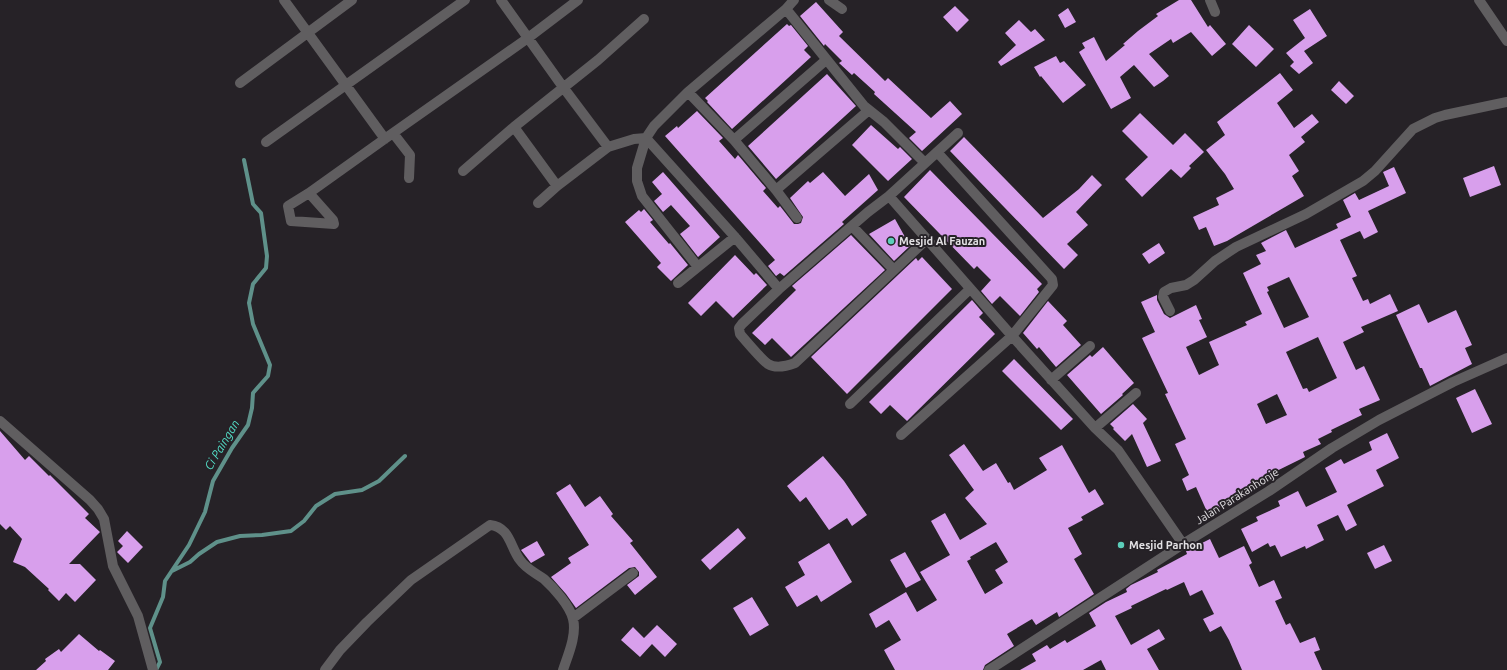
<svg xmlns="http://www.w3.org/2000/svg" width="1507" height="670" font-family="Ubuntu,sans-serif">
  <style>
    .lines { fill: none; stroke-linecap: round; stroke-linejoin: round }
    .stream { stroke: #5f918a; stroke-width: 4 }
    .building { fill: #d89fec; fill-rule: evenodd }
    .minor { stroke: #605e60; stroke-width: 10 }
    .poi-dot { fill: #5cceba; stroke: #262227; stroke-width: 1.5 }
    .labels { text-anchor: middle; stroke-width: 4; stroke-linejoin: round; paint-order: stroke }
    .poi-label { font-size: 11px; font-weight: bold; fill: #e3e1e4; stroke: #262227; text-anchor: start }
    .street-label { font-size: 11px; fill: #e3e1e4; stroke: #262227 }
    .water-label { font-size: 12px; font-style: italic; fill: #53ddc6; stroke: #262227 }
  </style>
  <rect width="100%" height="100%" fill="#262227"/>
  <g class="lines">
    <!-- stream -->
    <path class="stream" d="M172 571 190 562 199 554 217 542 240 536 262 535 291 531 304 521 316 506 335 494 362 490 379 481 405 456
      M156 670 160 662 150 628 163 597 165 581 189 545 205 512 213 481 232 448 248 425 252 408 253 393 268 376 270 365 253 324 249 303 253 284 266 268 267 256 261 213 253 204 244 160"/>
  </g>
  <!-- building -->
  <path class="building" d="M1179 0H1191L1208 27 1210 25 1226 44 1212 56 1191 32 1173 43 1171 39 1149 54 1169 76 1163 81 1154 87 1134 65 1120 77 1131 98 1111 109 1079 52 1085 48 1082 43 1094 37 1106 61 1125 45 1123 44 1138 31 1158 16 1156 14Z
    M816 2 843 32 839 36 885 81 888 78 931 118 950 101 962 114 922 151 909 138 916 132 874 94 875 92 854 73 852 75 839 63 842 61 825 44 824 46 800 16Z
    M955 6 969 20 957 32 943 17Z
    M1068 8 1076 22 1065 28 1058 15Z
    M1310 9 1327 36 1304 51 1313 63 1299 74 1290 66 1294 62 1286 53 1305 38 1293 20Z
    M1019 20 1031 32 1035 29 1045 40 1001 66 998 62 1016 45 1005 33Z
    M787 24 789 26 791 25 808 46 804 50 811 57 732 129 707 102 708 101 705 98Z
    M1249 25 1274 49 1256 67 1232 44Z
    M1056 56 1060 63 1064 61 1086 85 1063 103 1041 76 1040 77 1034 67Z
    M1280 73 1293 90 1277 103 1294 128 1312 114 1319 122 1301 137 1305 142 1289 155 1299 171 1292 176 1304 196 1227 241 1214 246 1206 227 1199 230 1193 217 1219 205 1216 198 1234 189 1225 174 1206 150 1225 135 1217 122Z
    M827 74 856 106 776 179 748 146Z
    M1339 81 1354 96 1346 104 1331 90Z
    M697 111 723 138 719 141 735 159 738 155 766 188 763 191 778 208 780 206 794 224H798L801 223 803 217 790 198 808 181 810 183 823 172 845 196 869 174 878 190 842 222 844 224 784 276 780 273 776 276 768 266 775 260 665 136 677 126 678 128Z
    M1140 113 1173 145 1185 133 1204 152 1189 166 1191 168 1181 178 1171 169 1142 197 1125 179 1148 157 1122 131Z
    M871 125 898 149 900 147 912 159 888 181 852 145Z
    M964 137 1043 218 1079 189 1092 175 1102 185 1076 212 1088 225 1067 244 1078 255 1064 269 950 151Z
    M1494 166 1501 185 1470 197 1463 178Z
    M1394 167 1406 193 1368 211 1378 232 1364 239 1360 231 1340 240 1357 276 1352 278 1363 301 1368 299 1370 304 1390 294 1398 311 1361 327 1364 332 1343 342 1356 370 1364 366 1380 400 1359 409 1362 415 1331 430 1332 432 1318 439 1321 444 1303 452 1305 457 1248 485 1249 487 1235 493 1236 496 1220 504 1221 507 1208 514 1196 487 1187 491 1182 479 1189 475 1175 444 1186 439 1165 394 1168 393 1142 338 1155 332 1141 302 1157 295V300L1164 314 1170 318 1196 305 1202 319 1199 320 1207 337 1186 347 1199 375 1219 365 1209 342 1247 325 1245 322 1262 314 1243 273 1261 264 1256 255 1266 251 1261 243 1286 230 1295 248 1338 228 1336 224 1351 217 1343 200 1355 193 1359 200 1389 186 1383 172ZM1289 277 1309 317 1284 328 1267 292 1269 291 1267 287ZM1318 337 1337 378 1309 392 1307 388 1303 389 1286 352ZM1277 394 1287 415 1266 424 1257 404Z
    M930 170 1042 284 1037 289 1039 292 1020 316 1000 296 992 304 981 291 991 280 977 266 974 269 904 197Z
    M663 172 720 237 698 257 680 234 690 226 671 205 663 212 654 201 662 194 652 182Z
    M644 209 653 220 650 222 669 244 670 243 688 265 671 281 657 267 661 263 625 222 639 210 641 212Z
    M895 219 910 246 894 261 869 234Z
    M851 235 885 270 791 357 772 338 765 345 752 333 796 290 792 286Z
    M1159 243 1165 253 1149 264 1142 254Z
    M735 255 754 275 756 273 758 275 767 285 733 318 716 301 701 316 688 303Z
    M922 257 952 289 847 394 811 357 916 258 918 261Z
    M972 300 983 313 979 317 995 334 907 421 890 405 881 414 869 402Z
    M1048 301 1067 321 1063 325 1081 345 1056 367 1039 347 1037 349 1023 333Z
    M1419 304 1428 323 1456 310 1472 345 1465 348 1472 364 1430 386 1422 368H1420L1396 315Z
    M1103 347 1134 383 1122 394 1123 395 1101 414 1067 375 1090 355 1092 357Z
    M1014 359 1073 419 1061 430 1002 371Z
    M1475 389 1492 424 1472 433 1456 398Z
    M1133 404 1147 419 1143 423 1161 461 1147 467 1132 434 1125 441 1113 429 1114 428 1110 424Z
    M0 431 25 460 29 456 49 476 50 475 89 514 85 518 100 532 69 564H80L96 580 75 602 66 593 59 601 48 590 49 589 25 567 13 562 22 539 10 526 6 530 0 524Z
    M1387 433 1399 458 1376 470 1384 486 1347 505 1357 525 1346 531 1338 515 1317 525 1324 540 1306 549 1305 546 1281 557 1275 545 1270 547 1268 543 1252 552 1241 529 1258 521 1256 517 1280 506 1278 501 1298 491 1306 507 1337 492 1325 468 1341 459 1344 464 1372 450 1369 442Z
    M964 444 983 471 996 463 1008 483 1010 482 1014 490 1047 470 1039 458 1062 445 1089 493 1095 489 1104 504 1081 517 1083 520 1068 528 1082 554 1074 559 1094 594 1059 617 1057 612 1036 625 1032 619 1007 634 1014 646 985 665 983 670H895L884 650 901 640 889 620 876 628 869 614 906 592 917 612 937 600 920 572 950 555 931 521 945 513 960 540 987 524 965 498 974 490 949 455ZM996 542 1008 562 995 570 1003 583 985 594 967 561 971 559 970 557Z
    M823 456 844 481 867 515 852 526 847 518 829 530 806 497 800 502 787 486Z
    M570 484 585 507 600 496 613 514 611 516 633 541 630 543 657 577 635 595 627 585 639 576V572L635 567 629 568 576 608 566 594 551 577 571 563 568 558 589 545 556 493Z
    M738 528 746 538 710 570 701 560Z
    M127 531 143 547 128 563 117 552 123 546 118 541Z
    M1210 539 1219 558 1244 546 1252 563 1249 565 1259 587 1274 580 1282 598 1275 601 1286 625 1290 623 1300 643 1315 637 1320 650 1314 652 1322 670H1242L1229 640 1221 626 1210 632 1203 619 1214 614 1202 590 1190 596 1184 582 1167 590 1166 589 1131 606 1132 608 1115 616 1131 645 1159 629 1165 639 1147 649 1159 670H1106L1101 660 1083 670H1020L1036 661 1032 654 1047 645 1050 649 1065 640 1067 643 1096 626 1089 613 1106 602 1127 592 1126 589 1131 585 1158 572 1157 570 1187 554 1186 551Z
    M537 541 545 555 531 563 521 550Z
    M829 543 852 582 821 602 817 595 797 607 785 587 805 575 798 562Z
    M1384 545 1392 561 1375 569 1367 553Z
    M905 552 921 580 906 588 890 560Z
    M752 597 769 625 750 636 733 608Z
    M657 625 677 644 665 657 652 644 640 657 621 640 633 627 644 638Z
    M79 634 99 651 100 650 115 661 108 670H36L46 661 45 659 59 649 61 652Z"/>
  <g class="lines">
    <!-- minor -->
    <path class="minor" d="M284 0 385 139
      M501 0 563 87 608 147 634 139 646 138 735 237 779 289
      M829 0 842 9
      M1210 0 1215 12
      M1479 0 1507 41
      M786 9 794 0
      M240 83 352 0
      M688 92 734 140 776 190 869 110
      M514 127 598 60 644 19
      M734 140 826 60
      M266 142 465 0
      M463 171 514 127 557 186
      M409 178 410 155 393 133 528 38 578 0
      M776 190 797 218
      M309 193 288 206 291 221 334 224 333 220 309 193 393 133
      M889 196 958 133
      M538 203 557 186 608 147
      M852 226 894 270
      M927 239 795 363C787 366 776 369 768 364 762 360 746 341 740 334L739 328 742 324 779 289 868 212 889 196 1012 336 1095 428 1118 450 1183 544
      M698 267 642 196 637 181V168L646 138 654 126 688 92 786 9 864 106 884 122 925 163
      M678 283 735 237
      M1170 311 1163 297 1164 292 1171 288 1186 285 1194 280 1215 261 1236 247 1306 214 1363 181 1375 171 1413 129 1435 118 1445 115 1507 102
      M1051 380 1090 346
      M850 404 970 289
      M0 421 90 500 98 509 104 519 113 566 138 616 153 670
      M1095 428 1136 393
      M901 435 1012 336 1053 285 1052 279 937 152
      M573 618 633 573
      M325 670 340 650 367 622 411 580 490 525C510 527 510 547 520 560 526 569 536 573 544 579 554 588 570 606 573 619 577 635 568 655 563 670
      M989 670 1183 544 1269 491 1332 448 1379 420 1453 382 1507 358"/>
  </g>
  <!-- markers -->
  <g class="poi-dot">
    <circle cx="891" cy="241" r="4"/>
    <circle cx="1121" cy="545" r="4"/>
  </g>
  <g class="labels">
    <!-- poi labels -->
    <g class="poi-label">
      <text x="899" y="245">Mesjid Al Fauzan</text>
      <text x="1129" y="549">Mesjid Parhon</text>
    </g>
    <!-- street labels -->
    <g class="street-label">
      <text transform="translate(1237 496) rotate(-32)" y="4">Jalan Parakanhonje</text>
    </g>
    <!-- water labels -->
    <g class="water-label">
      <text transform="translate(222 445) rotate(-59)" y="4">Ci Paingan</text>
    </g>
  </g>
</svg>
